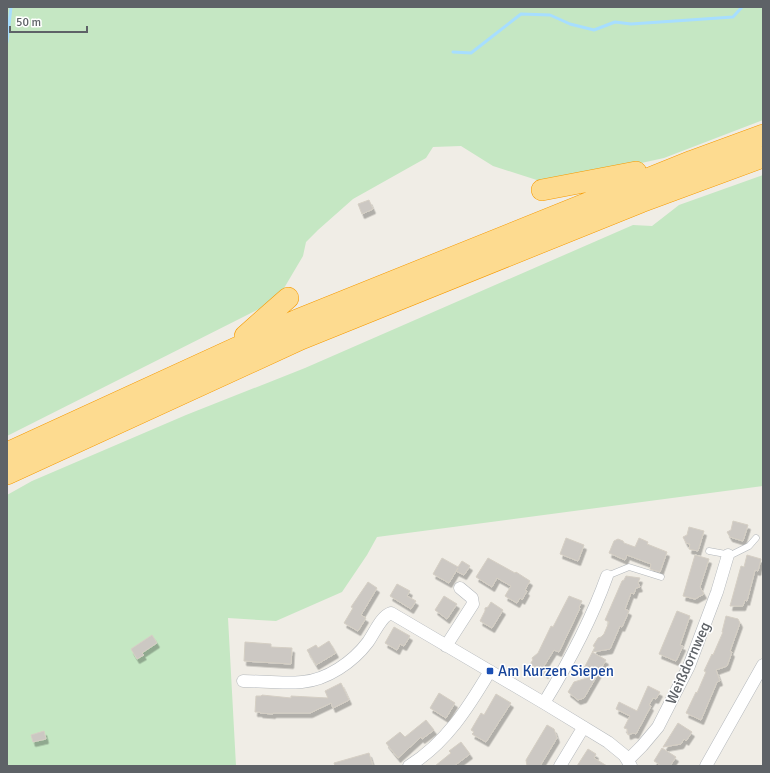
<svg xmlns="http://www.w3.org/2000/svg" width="770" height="773" font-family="Signika,sans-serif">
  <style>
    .green { fill: #c5e7c3 }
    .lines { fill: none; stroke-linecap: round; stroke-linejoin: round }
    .stream { stroke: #a7deff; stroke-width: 3 }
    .building { fill: #ccc8c3; stroke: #d5cfc4; filter: url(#shadow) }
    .service-casing { stroke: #b3b7bb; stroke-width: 7 }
    .minor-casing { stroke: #b3b7bb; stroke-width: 13 }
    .motorway-casing { stroke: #f69a00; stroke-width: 22 }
    .service { stroke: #fff; stroke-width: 6 }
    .minor { stroke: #fff; stroke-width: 12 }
    .motorway { stroke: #fddb90; stroke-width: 21 }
    .transit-dot { fill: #1a4fb4; stroke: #fff; stroke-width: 1.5 }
    .labels { text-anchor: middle; stroke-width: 3; stroke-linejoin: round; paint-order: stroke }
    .street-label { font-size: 15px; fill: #5e6267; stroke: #fff }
    .transit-label { font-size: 15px; fill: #164399; stroke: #fff; text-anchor: start }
  </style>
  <defs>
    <filter id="shadow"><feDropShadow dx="2.5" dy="4.5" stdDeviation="0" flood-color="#0004"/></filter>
  </defs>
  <rect width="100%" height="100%" fill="#f0ede6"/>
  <!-- green -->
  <path class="green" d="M7 7H763V120L664 158 573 178 543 182 493 166 461 146 433 147 426 158 353 199 318 230 306 242 303 256 277 300 7 436Z
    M763 175V486L377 537 367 555 342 592 276 621 228 618 236 766H7V495L32 481 186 415 305 368 633 225 652 226 679 205Z"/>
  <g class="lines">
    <!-- stream -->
    <path class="stream" d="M7 42 11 7
      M453 52 471 53 521 14 550 15 570 24 594 30 615 22 631 24 733 17 742 7"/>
  </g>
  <!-- building -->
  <path class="building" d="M369 200 373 209 362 214 358 204Z
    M733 521 748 525 743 541 730 537 727 532 731 530Z
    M689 527 704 531 698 551 689 549 690 544 686 543 683 537 687 535Z
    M566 538 584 545 578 561 560 554Z
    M639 538 648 542 647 544 667 552 660 572 650 569 651 564 627 555 625 560 609 553 614 541 618 539 623 541 624 543 635 547Z
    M695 555 709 559 700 587 704 594 695 599 683 596Z
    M747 555 761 559 758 571 755 570 747 601 745 600 743 606H730L741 566 744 567Z
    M442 558 458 567 462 561 470 566 464 575 456 571 458 568 449 583 433 574Z
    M488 558 515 573 516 572 530 581 525 590 527 591 522 600 520 598 517 603 505 596 511 586 497 578 492 587 476 577Z
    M626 576 640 578 638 583 640 587 636 588 634 594 631 593 625 609 629 611 622 627 620 626 610 649 592 652 606 660 584 698 578 700 568 692 574 682 590 677 582 672 595 647 593 646 598 638 601 637 604 634 609 622 605 620 622 581 624 580Z
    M368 582 377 588 361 615 366 618 358 631 344 623 353 608 351 607Z
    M397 584 410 591 407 596 416 601 411 609 390 596Z
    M444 596 457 604 447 619 435 610Z
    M569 596 582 601 579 607 580 608 559 652 554 650 544 666 546 674 530 664 533 660 532 658 538 653 551 626 553 627Z
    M491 602 503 610 492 628 480 621 485 611V608L488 607Z
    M677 611 690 616 680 645 683 646 676 661 659 654Z
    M726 616 738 619 740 623 730 651 732 652 727 666 716 670 720 681 717 682 701 720 686 713 696 692 697 693 706 672 704 671 712 654 713 655 723 632H722Z
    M394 627 410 636 404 646 400 644 397 650 385 643Z
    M152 635 157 643 142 653 144 655 137 659 131 649Z
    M329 641 336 653 316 665 307 650 316 645 318 648Z
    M245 642 271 644V647L292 648 291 664 244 661Z
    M341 683 349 700 333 708 331 703 310 713H273V714L260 713V712H255L256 696H261L262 695 291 698V696L328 698 325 691Z
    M648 686 660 692 656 699 653 698 649 705 651 706 636 734 633 733 628 735 627 729 624 728 630 716 616 709 619 702 637 711Z
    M439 693 455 703 446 718 430 708Z
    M496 694 511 703 486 742 472 734 474 732 471 730 481 713 484 715Z
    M426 720 434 730 422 739 421 737 398 758 386 743 400 732 405 737Z
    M678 723 692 732 686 741 684 739 681 744 663 747Z
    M547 725 554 729 557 738 540 766H527L526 760Z
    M44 731 46 739 33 742 31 735Z
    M461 742 470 754 454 766H435L451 753 449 751Z
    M662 748 676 757 670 766H660L659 764 654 761Z
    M588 749 596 754 594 758 607 766H577Z
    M369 753 373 766H335L334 763Z"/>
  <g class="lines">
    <defs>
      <path id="service" d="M709 551 731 555 749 546 756 538
        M607 576 629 567 661 577"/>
      <path id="minor" d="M446 646 473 604 472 598 460 588
        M243 681C262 681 282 684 302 682 327 680 353 662 368 642 374 634 381 616 391 613L544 703 608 742 624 755 631 766
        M544 703C569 662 591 621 607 576
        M628 760 642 746 658 727 689 666 717 592 728 555
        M409 766C446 743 468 708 490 671
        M560 766 583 728
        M706 766 763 665"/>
      <path id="motorway" d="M542 190 636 172
        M245 336 288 298
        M7 453 297 320 692 161 763 135
        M7 474 301 339 641 202 763 157"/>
    </defs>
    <!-- service casing -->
    <use href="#service" class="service-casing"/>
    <!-- minor casing -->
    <use href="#minor" class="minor-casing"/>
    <!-- motorway casing -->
    <use href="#motorway" class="motorway-casing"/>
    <!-- service -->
    <use href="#service" class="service"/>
    <!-- minor -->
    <use href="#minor" class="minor"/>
    <!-- motorway -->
    <use href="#motorway" class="motorway"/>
  </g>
  <!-- markers -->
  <rect class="transit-dot" x="486" y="667" width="8" height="8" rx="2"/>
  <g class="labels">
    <!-- street labels -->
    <g class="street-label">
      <text transform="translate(688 663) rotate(-66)" y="5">Weißdornweg</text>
    </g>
    <!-- transit labels -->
    <g class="transit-label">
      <text x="498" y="676">Am Kurzen Siepen</text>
    </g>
  </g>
  <!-- border -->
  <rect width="770" height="773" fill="none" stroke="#5e6267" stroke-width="16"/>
  <!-- scale -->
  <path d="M10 26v6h77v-6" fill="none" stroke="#5e6267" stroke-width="2"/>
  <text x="16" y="26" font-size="12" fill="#5e6267" stroke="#ffffff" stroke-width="3" paint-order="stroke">50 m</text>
</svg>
